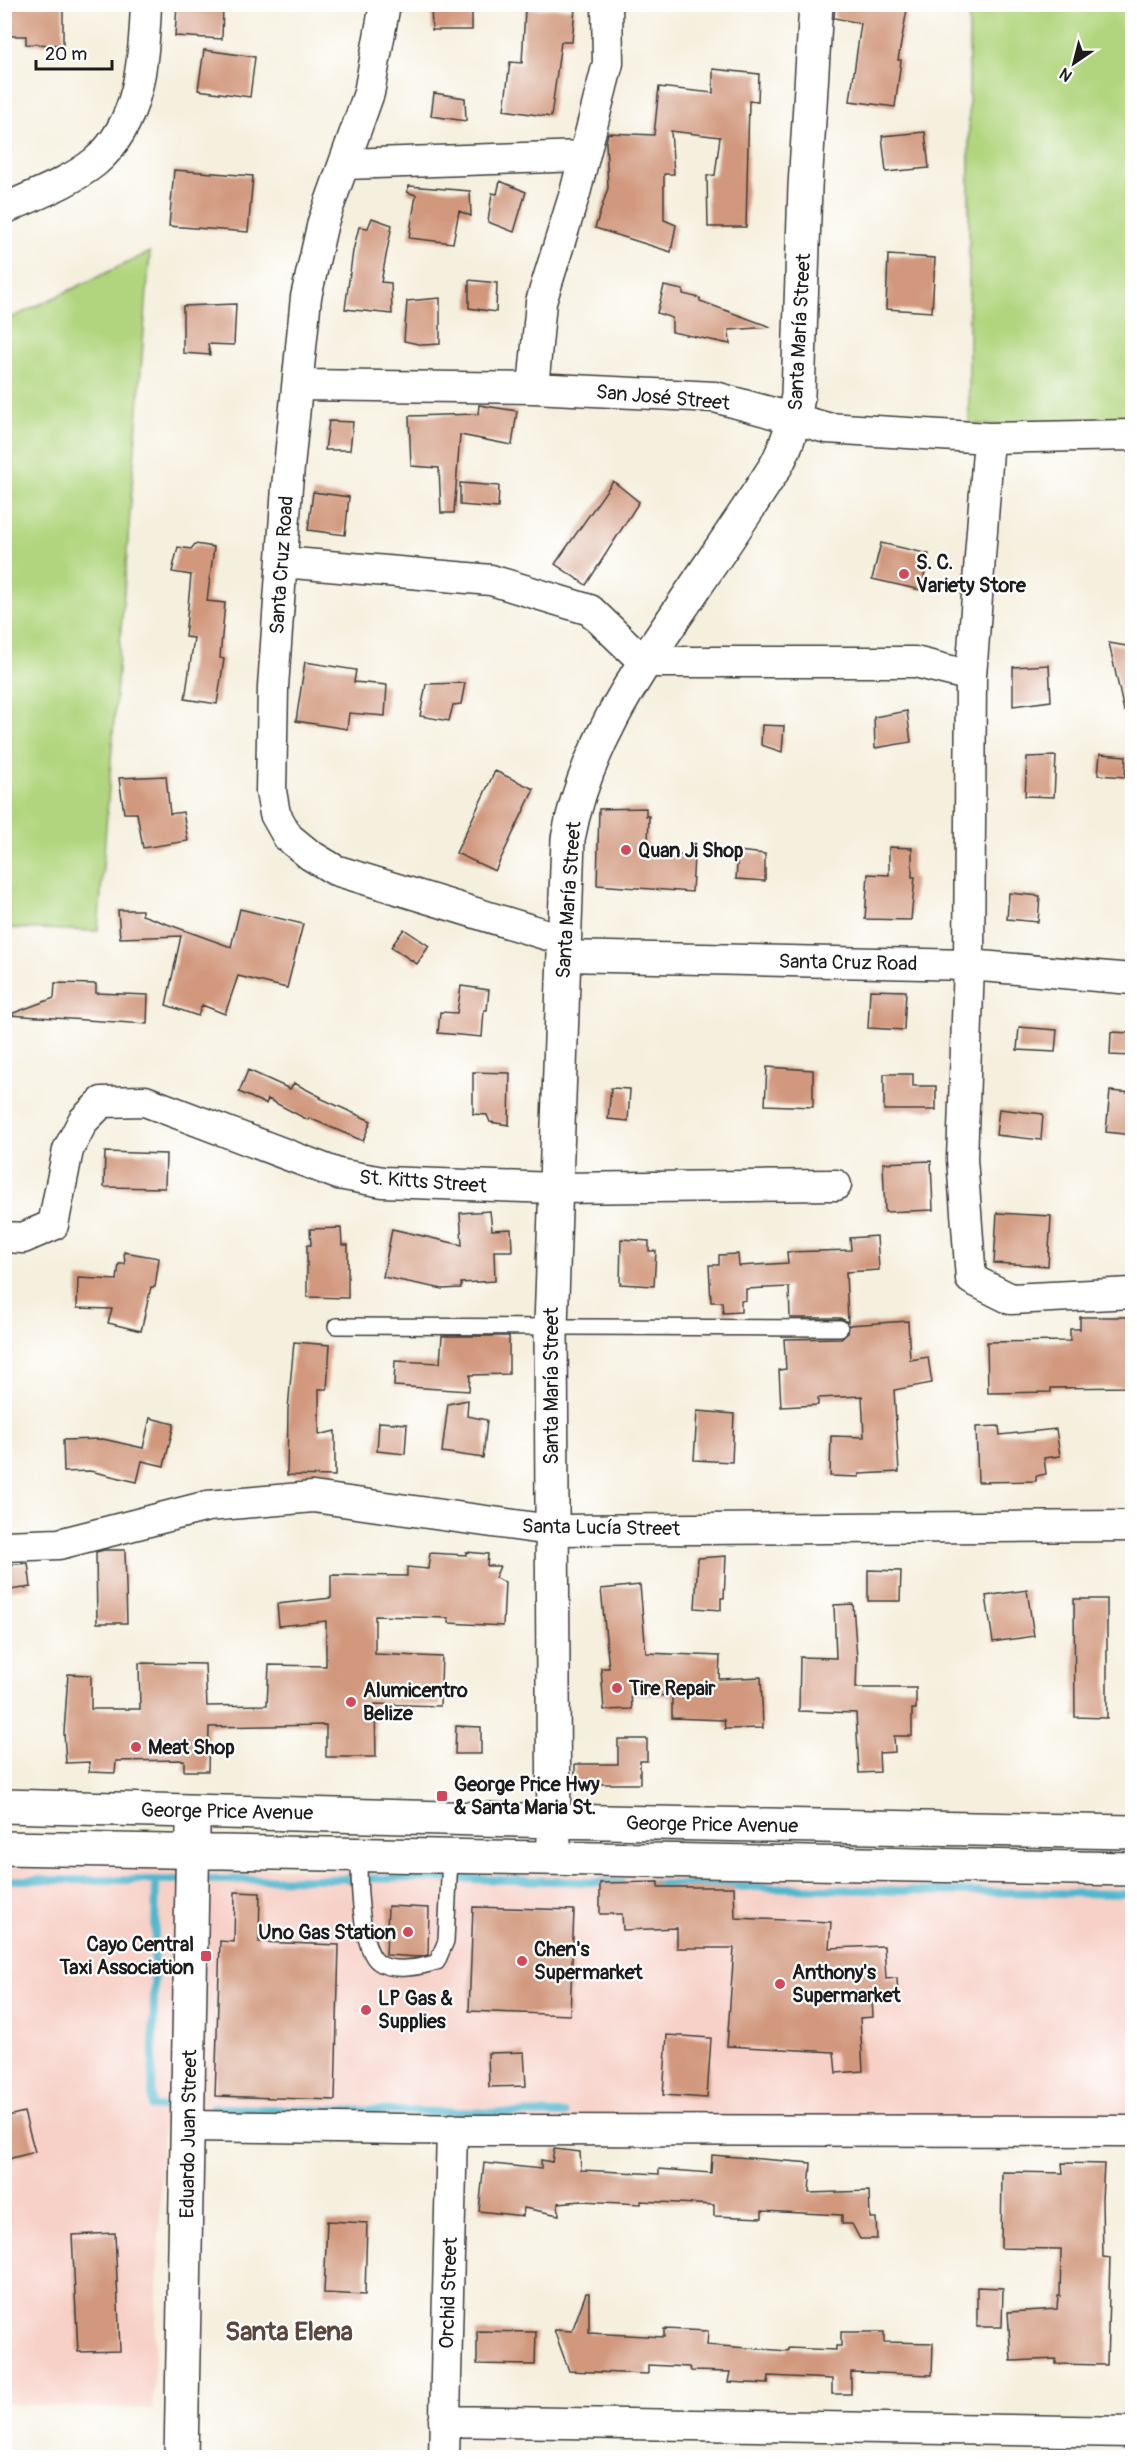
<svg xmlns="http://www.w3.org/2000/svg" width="1137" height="2462" font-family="Pangolin,sans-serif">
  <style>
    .built { fill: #f7d1c8 }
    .green { fill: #b1d57e; stroke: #66784d; stroke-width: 1.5 }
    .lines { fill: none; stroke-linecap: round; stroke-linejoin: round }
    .stream { stroke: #4fb7ce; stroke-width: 8 }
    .building { fill: #d1987d }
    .lane-casing { stroke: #3d3c39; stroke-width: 18 }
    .street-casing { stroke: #3d3c39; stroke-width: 33 }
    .secondary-casing { stroke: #3d3c39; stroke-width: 36 }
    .lane { stroke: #fff; stroke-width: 15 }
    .street { stroke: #fff; stroke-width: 30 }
    .secondary { stroke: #fff; stroke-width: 33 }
    .poi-dot { fill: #d1495b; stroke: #fff; stroke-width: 2 }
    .labels { text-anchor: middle; stroke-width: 4.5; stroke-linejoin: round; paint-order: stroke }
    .street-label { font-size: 20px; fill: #1c1c1c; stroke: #fff }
    .poi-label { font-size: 20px; font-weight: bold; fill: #1c1c1c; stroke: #fff; text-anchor: start }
    .district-label { font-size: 26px; font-weight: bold; fill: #5b473e; stroke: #fff }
  </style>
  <rect width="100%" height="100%" fill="#fff"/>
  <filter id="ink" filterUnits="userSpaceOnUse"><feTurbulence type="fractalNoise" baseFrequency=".0167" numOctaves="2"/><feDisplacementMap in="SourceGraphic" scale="12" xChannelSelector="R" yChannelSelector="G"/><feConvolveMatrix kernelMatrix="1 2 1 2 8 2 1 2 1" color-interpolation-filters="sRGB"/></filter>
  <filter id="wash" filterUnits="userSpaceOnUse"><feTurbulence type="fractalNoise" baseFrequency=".008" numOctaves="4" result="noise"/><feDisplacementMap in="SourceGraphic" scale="24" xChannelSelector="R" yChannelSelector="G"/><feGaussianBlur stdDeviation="1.35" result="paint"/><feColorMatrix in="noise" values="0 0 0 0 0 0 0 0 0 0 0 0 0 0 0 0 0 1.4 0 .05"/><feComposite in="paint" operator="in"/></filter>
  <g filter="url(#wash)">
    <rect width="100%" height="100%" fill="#f5efdd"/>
    <!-- built -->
    <path class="built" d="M5 1863 1132 1885V2129L525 2131 163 2127 153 2409 5 2404Z"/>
    <!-- green -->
    <path class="green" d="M969 5H1132V428L969 424Z
      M150 252 98 931 5 928V321Z"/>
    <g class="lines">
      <!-- stream -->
      <path class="stream" d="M4 1880H186
        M156 1880 152 2107H166
        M201 1880 431 1878 621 1883
        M648 1884 899 1891 1132 1894
        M212 2108 565 2114"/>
    </g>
    <g id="blocks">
      <!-- building -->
      <path class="building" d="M9 4 63 5V45L26 44V36H9Z
        M177 4H223L222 39 175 36Z
        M431 4H472V30H432Z
        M835 4H908L898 60H901L895 107 850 101 861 23 834 18Z
        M575 8 572 42H561L551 117 504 110 510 62 522 63 525 9Z
        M204 50 255 57 250 97 198 90Z
        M713 69 759 74 758 102 749 101 746 227H708L707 176 715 175 720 137 671 131 674 174H664V220L676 225 671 252 595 228 608 188 606 142 608 133 654 135 659 87 713 93Z
        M434 93 465 98 466 121 431 116Z
        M925 132 929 168 886 172 882 136Z
        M174 170 253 176 248 232 169 226Z
        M500 181 526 192 514 232 488 222 492 193 497 194Z
        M409 186 470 191 471 216 459 211 453 243 409 238 416 195 407 192Z
        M372 218 392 225 381 282 391 283 392 314 345 309 353 251 359 227 368 228Z
        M888 255 935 258 932 312 886 309Z
        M469 280 497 283 496 312 469 308Z
        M664 286 683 290V294L700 298V301L771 327 729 330 730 344 672 332V318L657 313Z
        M440 298V344L423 345 404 341 407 301Z
        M236 304 234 345 208 344 210 355 183 353V306Z
        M479 405 517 411 512 445 460 435 454 513H441L439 468 411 466 409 416 478 414Z
        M329 421 353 422 350 450H325Z
        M613 481 639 502 586 585 555 564Z
        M460 483 499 486 498 508 460 505Z
        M313 492 349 497 345 535 308 530Z
        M881 543 929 554 921 590 872 579Z
        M195 544 214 547 207 601 225 603 220 658 224 659 217 704 185 699 194 638 185 637 191 575 172 572 178 547 191 549Z
        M1109 643 1132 647V710L1124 711Z
        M305 662 356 670 354 682 387 685 385 716 349 713 347 729 296 721Z
        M1049 665 1051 701 1013 706V667Z
        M465 683 461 704 453 705 449 721 420 716 426 684Z
        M907 711 911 742 875 748 874 717Z
        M762 725 784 726 782 752 761 745Z
        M1100 754 1126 756 1125 777 1098 775Z
        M1056 756 1054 797 1025 796 1027 757Z
        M495 771 534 789 495 871 456 853Z
        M166 776 170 814 183 812 188 841 143 848 137 813H124L119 778Z
        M646 808V816H649L648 844 650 845V854L694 856 692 892 597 885 599 809Z
        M889 847 912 848V877H915L911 920 865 919 868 874 889 875Z
        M738 851 765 854V881L736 879Z
        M1009 893 1040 896 1038 922 1007 919Z
        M240 909 303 924 287 988 238 976 225 1014 202 1005 198 1016 166 1005 181 936 120 938 118 910H142V915L231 947Z
        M404 929 429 946 417 964 391 947Z
        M55 983 96 984V993L148 995 147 1024 8 1015 54 998Z
        M461 986 489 990 487 1010H484L482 1037 438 1033 440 1012 457 1013Z
        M870 990 906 991 904 1030 868 1028Z
        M1019 1027 1057 1030 1055 1052 1017 1050Z
        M1111 1032 1132 1033V1056L1110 1055Z
        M767 1067 813 1070V1107L765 1105Z
        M248 1070 290 1089 294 1083 321 1097 320 1098 371 1121 363 1141 309 1118 308 1120 268 1099 266 1104 239 1092Z
        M473 1072 510 1073 509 1125 490 1122 487 1115 473 1114Z
        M884 1074H913V1086H936V1110H884Z
        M611 1088 630 1089 628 1121 608 1119Z
        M1110 1091 1132 1093V1135L1106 1132Z
        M999 1109 1043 1114 1041 1140 996 1135Z
        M105 1152 166 1154 165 1188 104 1187Z
        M931 1161 933 1210 885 1212 883 1163Z
        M490 1211 492 1230 511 1229 512 1251H494L495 1281 461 1283V1288L443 1289 383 1277 392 1229 462 1245 460 1213Z
        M997 1213 1051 1216 1048 1266 994 1263Z
        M341 1228 342 1245H348V1298L307 1297V1245H311L310 1229Z
        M877 1236 879 1270 846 1272 848 1322 840 1318H790L789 1287 746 1289V1300L741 1301V1312L723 1313 722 1302H711L709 1265H719V1255L738 1254 739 1266 788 1263 787 1252 851 1250 850 1238Z
        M621 1239 649 1241V1251H656L654 1286 620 1284Z
        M124 1252 159 1258 155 1287H151L141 1331 108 1323 112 1309 77 1308 78 1278 117 1280 119 1264H125Z
        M1080 1317H1129L1130 1344 1132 1345V1387L1051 1388V1392L988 1393 987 1342 1070 1341V1329H1080Z
        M908 1321 910 1360 928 1357 932 1383 894 1390 899 1472 859 1474V1477L830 1476 831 1436 864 1437 862 1396 818 1398V1405L781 1407 779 1370 786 1369 784 1339 841 1338 848 1333 849 1325Z
        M442 1336H509V1374L470 1375 469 1391 394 1386 395 1361 440 1363Z
        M294 1342 330 1345 327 1389H319V1435L335 1431V1476L287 1475 288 1409Z
        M468 1400 467 1416 487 1420 483 1458 442 1452 448 1404Z
        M697 1411 734 1414 732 1462 694 1460Z
        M150 1418 174 1424 164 1466 142 1461 137 1482 90 1471 64 1472 63 1440 103 1439 143 1448Z
        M379 1422 407 1424 405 1454 377 1451Z
        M999 1426 1000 1435 1056 1429 1060 1456 1044 1458 1046 1474 1036 1476V1481L978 1482 976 1427Z
        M104 1550H125L127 1623H97L96 1552Z
        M466 1552 488 1554 487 1566H500L495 1578 505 1582 503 1626 449 1623V1618L375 1616V1654L442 1657 440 1706 375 1704 376 1757H326V1725L268 1726 209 1727 208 1771H184V1760L116 1761 115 1773 89 1772 90 1762 66 1763 64 1733 68 1674 91 1675V1709H140L139 1663 205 1664 207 1706 267 1705 269 1665 326 1666V1621L279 1626 277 1604 331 1598V1575L407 1576V1567L428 1569 430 1553 466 1555Z
        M726 1556 724 1598H721V1610L695 1608 698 1558Z
        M28 1563 31 1587 10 1590 7 1565Z
        M868 1570 901 1571 900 1601H868Z
        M640 1585 646 1653 720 1656 719 1679 761 1677 763 1728 725 1729 724 1720 672 1718V1696L631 1694 632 1709 604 1710 601 1668H609L601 1589Z
        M1027 1590 1034 1636 993 1642 986 1596Z
        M1074 1599H1107V1718L1075 1717Z
        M853 1604 857 1659 856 1688H916V1709H912V1736H894L895 1752 879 1753 880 1772 859 1773 856 1713 799 1711 800 1657 836 1658 834 1605Z
        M456 1726 481 1727V1754H455Z
        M618 1739H647V1761H640V1784H575V1764H618Z
        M658 1882V1887H734L735 1918 831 1922 829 1948 884 1946 886 1979 897 1978 898 1999 872 2000 873 2017 860 2018 863 2071 836 2073 834 2052 727 2046 734 1948H677V1928L623 1930 622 1914H600V1883Z
        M235 1892 260 1893 259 1942 339 1945 335 2100 215 2096 220 1941 234 1942Z
        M388 1906 429 1908 428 1955 419 1957 386 1955Z
        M473 1907 574 1910 570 2015 469 2011Z
        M667 2035 711 2038 707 2098 663 2095Z
        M524 2052 526 2086 489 2087 488 2053Z
        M24 2112 35 2152 4 2160V2117Z
        M554 2149 580 2152 581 2170 659 2174V2169L711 2173 712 2155 811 2163 809 2193 869 2191 870 2218H876L877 2239H860L852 2224H842V2215L762 2211V2218L714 2216V2205L641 2201V2204L582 2201 558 2203 559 2215 524 2208 523 2216 479 2211 484 2163 541 2169V2160L552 2162Z
        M1062 2163 1104 2164 1102 2199 1103 2257 1110 2258 1107 2365 1056 2364V2359L1011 2361 1008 2312 1057 2309 1058 2296H1060L1061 2249 1001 2248 1002 2172 1063 2173Z
        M327 2221 367 2223 365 2295 324 2293Z
        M115 2233 120 2351 78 2352 72 2235Z
        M977 2287 1003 2288 1002 2327H977Z
        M586 2293H589V2333L664 2337V2329L708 2331 707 2345 788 2351V2348L836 2350V2346H841V2332H884V2342L933 2343 932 2375 851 2372V2394H832V2379L769 2376 768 2384 728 2382 730 2372 691 2371 689 2367 648 2365V2374L569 2371 554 2330 572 2331Z
        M477 2331 536 2332 535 2365 477 2364Z"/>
    </g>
  </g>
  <g filter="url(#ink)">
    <use href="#blocks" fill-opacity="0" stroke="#3d3c39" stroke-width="1.5"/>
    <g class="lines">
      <defs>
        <path id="lane" d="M336 1326 840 1328
          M360 1854C358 1876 360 1949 378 1962 391 1973 422 1967 437 1962L446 1941 450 1857"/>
        <path id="street" d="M385 4 369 93 323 222 306 297 287 487 273 687 271 791 275 814 288 837 310 855 335 870 564 940
          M345 164 584 156
          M4 209C34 195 69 183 95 162 140 124 144 60 146 4
          M299 385 533 388 715 397 827 428 989 438 1132 435
          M533 388 541 302 575 193 608 63 607 4
          M989 438 971 676 969 965 962 1159 971 1279 1011 1299 1132 1293
          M282 562 491 580 590 610 644 662H915L971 676
          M563 956 969 965 1132 979
          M4 1237 23 1238 53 1225 68 1150 83 1121 102 1102 145 1101 338 1174 383 1182 555 1188 836 1185
          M4 1546 59 1544 208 1506 313 1497 551 1530 1132 1526
          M188 2126 474 2130 1132 2131
          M444 2421 1132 2432
          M444 2458 452 2129"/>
        <path id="secondary" d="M4 1806 554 1821 1132 1832
          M4 1848 1132 1869
          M554 1858 551 1326 568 839C584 752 632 679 681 608 713 560 746 513 777 464 789 441 795 420 798 395L805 187 816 4
          M181 2458 193 1829"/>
      </defs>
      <!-- lane casing -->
      <use href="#lane" class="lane-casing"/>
      <!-- street casing -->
      <use href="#street" class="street-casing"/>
      <!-- secondary casing -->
      <use href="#secondary" class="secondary-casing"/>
      <!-- lane -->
      <use href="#lane" class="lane"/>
      <!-- street -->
      <use href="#street" class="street"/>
      <!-- secondary -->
      <use href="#secondary" class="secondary"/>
    </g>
  </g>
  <!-- markers -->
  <g class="poi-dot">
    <circle cx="904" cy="574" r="6"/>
    <circle cx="626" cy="850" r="6"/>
    <circle cx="617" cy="1688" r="6"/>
    <circle cx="351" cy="1702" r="6"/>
    <circle cx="136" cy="1747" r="6"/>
    <rect x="436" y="1790" width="12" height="12" rx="3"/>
    <circle cx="408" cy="1932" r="6"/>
    <rect x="200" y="1950" width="12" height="12" rx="3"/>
    <circle cx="522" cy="1961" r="6"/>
    <circle cx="780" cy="1984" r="6"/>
    <circle cx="366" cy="2010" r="6"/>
  </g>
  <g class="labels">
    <!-- street labels -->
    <g class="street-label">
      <text transform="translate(799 332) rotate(-87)" y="7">Santa María Street</text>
      <text transform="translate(663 397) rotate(5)" y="7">San José Street</text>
      <text transform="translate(281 565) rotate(-86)" y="7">Santa Cruz Road</text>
      <text transform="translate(568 900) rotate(-86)" y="7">Santa María Street</text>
      <text transform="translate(848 962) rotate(1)" y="7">Santa Cruz Road</text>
      <text transform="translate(423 1181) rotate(4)" y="7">St. Kitts Street</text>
      <text transform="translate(551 1386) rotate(-90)" y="7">Santa María Street</text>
      <text transform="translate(601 1527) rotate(1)" y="7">Santa Lucía Street</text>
      <text transform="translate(227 1811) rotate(1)" y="7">George Price Avenue</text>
      <text transform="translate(712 1824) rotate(1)" y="7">George Price Avenue</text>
      <text transform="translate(188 2134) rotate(-89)" y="7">Eduardo Juan Street</text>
      <text transform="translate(448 2293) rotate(-88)" y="7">Orchid Street</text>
    </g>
    <!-- poi labels -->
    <g class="poi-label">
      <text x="916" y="569">S. C.<tspan x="916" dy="23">Variety Store</tspan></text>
      <text x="638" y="857">Quan Ji Shop</text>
      <text x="629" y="1695">Tire Repair</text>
      <text x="363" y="1697">Alumicentro<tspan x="363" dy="23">Belize</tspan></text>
      <text x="148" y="1754">Meat Shop</text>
      <text x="454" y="1791">George Price Hwy<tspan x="454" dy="23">&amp; Santa Maria St.</tspan></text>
      <text x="396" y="1939" text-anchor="end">Uno Gas Station</text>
      <text x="194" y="1951" text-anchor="end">Cayo Central<tspan x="194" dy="23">Taxi Association</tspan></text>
      <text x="534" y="1956">Chen's<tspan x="534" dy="23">Supermarket</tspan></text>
      <text x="792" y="1979">Anthony's<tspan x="792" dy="23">Supermarket</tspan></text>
      <text x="378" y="2005">LP Gas &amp;<tspan x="378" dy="23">Supplies</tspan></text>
    </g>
    <!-- district labels -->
    <g class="district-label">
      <text x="289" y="2340">Santa Elena</text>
    </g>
  </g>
  <!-- margin -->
  <rect width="1137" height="2462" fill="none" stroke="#fff" stroke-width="24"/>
  <!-- north arrow -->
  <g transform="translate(1074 63) rotate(215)" stroke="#ffffff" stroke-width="4.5" paint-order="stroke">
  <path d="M0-4.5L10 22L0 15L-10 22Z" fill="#1c1c1c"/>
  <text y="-9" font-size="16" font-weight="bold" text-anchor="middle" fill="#1c1c1c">N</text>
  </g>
  <!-- scale -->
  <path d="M36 60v9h76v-9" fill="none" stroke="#1c1c1c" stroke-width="3"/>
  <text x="45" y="60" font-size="18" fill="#1c1c1c" stroke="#ffffff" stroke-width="4.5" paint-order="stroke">20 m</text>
</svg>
